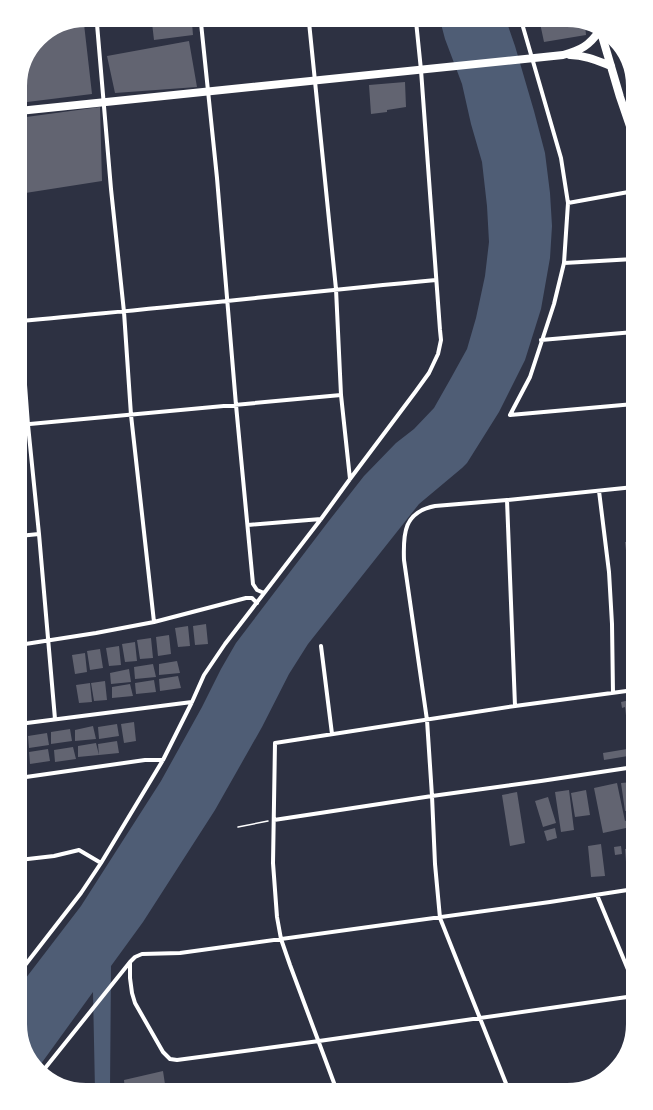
<svg xmlns="http://www.w3.org/2000/svg" width="653" height="1110" font-family="'Alegreya Sans',sans-serif">
  <style>
    .water { fill: #4f5d75 }
    .building { fill: #626471 }
    .lines { fill: none; stroke-linecap: round; stroke-linejoin: round }
    .path { stroke: #fff; stroke-width: 1.5 }
    .minor { stroke: #fff; stroke-width: 4 }
    .secondary { stroke: #fff; stroke-width: 8 }
    .rim { fill: none; stroke: #fff; stroke-width: 2 }
  </style>
  <rect width="100%" height="100%" fill="#2d3142"/>
  <!-- water -->
  <path class="water" d="M440 20H506L515 46 534 111 545 153 550 193 552 226 550 258 541 309 525 360 499 412 467 463 462 468 419 504 308 644 289 674 262 727 215 810 143 922 111 966 110 1091H95L93 992 38 1068 26 1053 19 1024V987L81 906 161 781 202 707 221 669 236 643 328 522 364 476 396 443 414 429 434 408 451 378 467 349 476 318 485 276 489 242 487 206 482 162 471 124 462 84 445 39Z"/>
  <!-- building -->
  <path class="building" d="M564 19H572L585 24 586 35 544 42 540 23Z
    M152 23H192L193 35 154 40Z
    M61 24H84L92 94 19 103V82L39 38Z
    M189 41 197 87 115 93 107 56Z
    M405 82 406 107 387 110V112L371 114 369 85Z
    M100 107 102 181 19 194V118Z
    M625 542H634V558L627 559Z
    M206 624 208 644 195 645 193 626Z
    M188 626 190 646 178 647 175 628Z
    M169 635 171 654 158 656 156 637Z
    M151 638 153 658 140 659 137 640Z
    M135 642 137 661 125 662 122 644Z
    M119 646 121 665 109 666 106 648Z
    M100 649 103 668 90 670 87 651Z
    M85 653 87 672 75 674 72 655Z
    M177 661 180 673 159 675V664Z
    M153 664 156 677 135 679 134 667Z
    M129 669 131 682 111 684 110 673Z
    M178 676 181 688 160 691 159 679Z
    M154 680 156 692 136 694 135 683Z
    M105 681 107 700 94 701 91 683Z
    M90 683 92 702 79 703 76 685Z
    M130 684 133 696 112 698V687Z
    M634 699V723L627 724 625 707 622 708 621 702Z
    M134 722 136 741 124 743 121 724Z
    M117 724 119 736 99 739 98 727Z
    M93 726 96 739 75 741V730Z
    M70 729 72 741 51 744V732Z
    M47 733 49 745 29 748 28 736Z
    M19 738H23L25 750 19 751Z
    M117 741 119 753 99 755 98 744Z
    M96 743 99 755 78 757V746Z
    M73 747 76 759 55 762 54 750Z
    M48 749 50 761 30 764 29 752Z
    M627 749 628 756 604 760 603 753Z
    M25 752 27 765 19 766V753Z
    M633 782 634 793V810L625 811 621 783Z
    M617 783 625 821 634 819V828H626L603 833 594 788Z
    M569 790 574 830 561 832 555 792Z
    M586 790 590 815 575 817 571 793Z
    M517 792 525 843 510 846 502 795Z
    M548 797 556 823 543 827 535 801Z
    M555 828 557 838 547 841 544 831Z
    M601 844 605 876 591 877 588 846Z
    M621 846 622 854 615 855 614 847Z
    M634 848V861L626 862 625 849Z
    M163 1071 166 1091H125L124 1080Z"/>
  <g class="lines">
    <!-- path -->
    <path class="path" d="M238 827 268 821"/>
    <!-- minor -->
    <path class="minor" d="M309 22 336 289 341 395 350 479
      M201 23 217 178 236 405 253 584 257 590 264 593
      M97 24 111 189 124 312 131 415 154 622
      M568 203 634 191
      M564 263 634 259
      M19 305 28 425 39 534 55 719
      M19 321C158 309 297 293 436 280
      M541 340 634 332
      M510 415 530 377 554 304 564 263 568 203 561 158 521 20
      M510 415 634 404
      M19 425 341 395
      M599 491 609 572 612 624 613 693
      M507 500 515 706
      M248 525 321 519
      M19 536 39 534
      M19 645 96 633 154 622 246 598H252L257 603
      M321 646 332 734
      M19 724 192 702
      M19 778 145 760H163
      M274 820 432 796 541 781 634 767
      M19 860 54 856 79 850 101 863
      M597 895 634 984
      M130 963V978L132 993 135 1003 163 1052 170 1059 177 1060 319 1041 634 996
      M19 973 81 893 101 863 163 760 192 702 204 675 225 644 321 519 350 479 416 391 429 373 438 354 441 340 440 330 421 70 416 21
      M42 1072 130 962 135 957 142 954 180 953 550 902 634 889
      M337 1091 290 965 281 939 277 917 273 863 275 743 515 706 634 690
      M509 1091 440 918 435 864 432 796 427 720 404 560C403 533 404 512 435 506L507 500 634 487"/>
    <!-- secondary -->
    <path class="secondary" d="M600 29 620 97 634 138
      M570 55C585 55 598 61 611 66
      M19 111 563 55C581 50 589 46 600 30"/>
  </g>
  <!-- crop -->
  <path d="M0 0H653V1110H0ZM86 26H567A60 60 0 0 1 627 86V1024A60 60 0 0 1 567 1084H86A60 60 0 0 1 26 1024V86A60 60 0 0 1 86 26Z" fill="#fff" fill-rule="evenodd"/>
  <path class="rim" d="M86 26H567A60 60 0 0 1 627 86V1024A60 60 0 0 1 567 1084H86A60 60 0 0 1 26 1024V86A60 60 0 0 1 86 26Z"/>
</svg>
